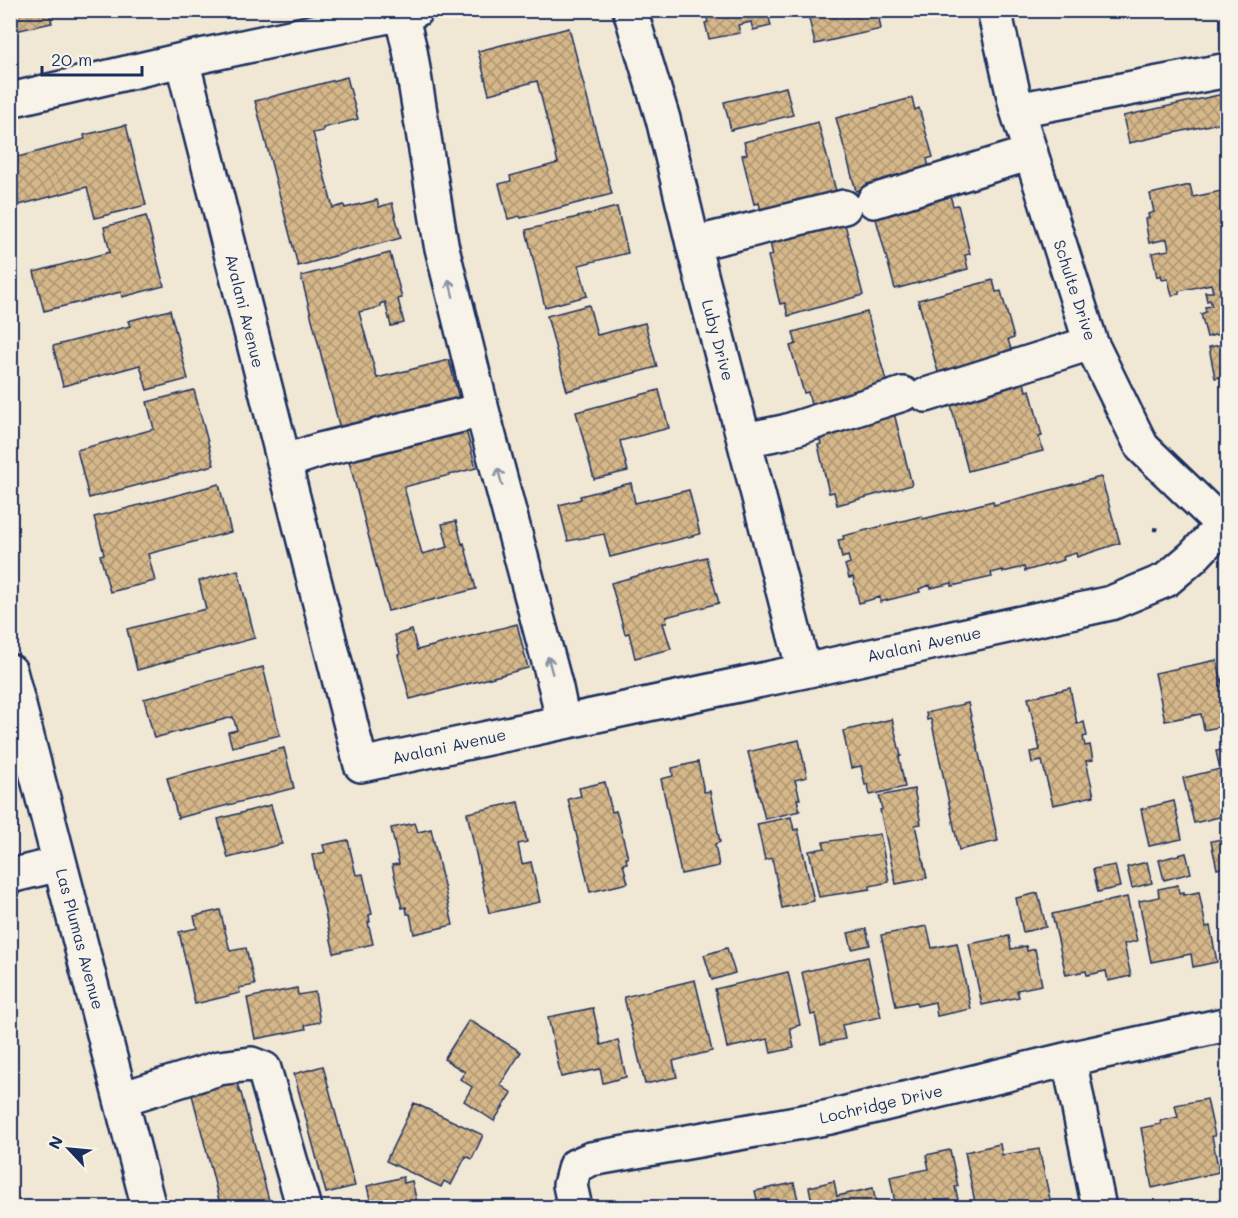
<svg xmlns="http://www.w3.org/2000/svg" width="1238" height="1218" font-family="Mali,sans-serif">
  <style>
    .building { fill: url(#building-cross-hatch); stroke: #1b2f5e; stroke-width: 1.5 }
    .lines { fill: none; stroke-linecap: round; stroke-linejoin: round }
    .minor-casing { stroke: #1b2f5e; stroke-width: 38 }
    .path { stroke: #1b2f5e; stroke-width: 4; stroke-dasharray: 4.5 4.5; stroke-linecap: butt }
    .minor { stroke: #f7f3e8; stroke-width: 33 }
    .oneway { stroke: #8991a3 }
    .labels { text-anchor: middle; stroke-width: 4.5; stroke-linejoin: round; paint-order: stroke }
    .street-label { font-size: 16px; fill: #1b2f5e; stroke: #f7f3e8 }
  </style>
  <defs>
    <pattern id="building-cross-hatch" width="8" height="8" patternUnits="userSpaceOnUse" patternTransform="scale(1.5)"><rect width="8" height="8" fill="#d5b789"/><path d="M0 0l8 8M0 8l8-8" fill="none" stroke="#ac9573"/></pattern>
  </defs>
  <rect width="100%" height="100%" fill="#f0e7d5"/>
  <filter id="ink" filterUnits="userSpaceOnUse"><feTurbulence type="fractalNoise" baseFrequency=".0167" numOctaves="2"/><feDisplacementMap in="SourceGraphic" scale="12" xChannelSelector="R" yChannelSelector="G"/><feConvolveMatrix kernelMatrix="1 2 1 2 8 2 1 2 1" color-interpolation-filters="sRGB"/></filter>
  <g filter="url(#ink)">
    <!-- building -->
    <path class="building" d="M10 10H49L52 23 10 32Z
      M705 10H778L779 16 769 18 771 26 753 30 751 22 738 25 740 33 709 39 705 23 708 22Z
      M807 10H887L889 16 879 18 881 29 815 44Z
      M569 28 612 194 521 218 520 216 508 219 499 184 511 181 510 176 558 163 537 81 489 94 478 51Z
      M347 77 358 119 323 128V131L313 133 333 208 344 205 345 208 377 200 379 207 392 203 401 238 298 266 255 101Z
      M786 87 793 115 731 130 724 102Z
      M1228 93V121L1129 143 1123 116Z
      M912 98 915 110 919 108 933 157 927 159 930 171 856 191 836 118Z
      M818 122 837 195 762 215 759 203 754 204 742 155 747 154 744 142Z
      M126 125 146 205 95 218 87 187 19 205 10 172V159L85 139 84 135Z
      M1228 126V162H1227L1220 127Z
      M1190 185 1193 197 1226 190 1225 187 1228 186V376L1215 378 1209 347 1226 344 1223 333 1207 337 1201 314 1206 312 1205 307 1212 306 1210 300 1207 301 1205 292H1213L1211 284 1179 291V294L1172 295 1168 279 1162 280 1161 275 1157 277 1152 253 1169 250 1167 239 1149 243 1145 219 1149 218 1148 214 1154 212 1150 194Z
      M950 195 953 206 958 205 970 254 965 255 968 269 895 289 875 215Z
      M617 207 628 253 579 265 587 296 545 307 526 230Z
      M146 216 164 286 122 297 121 292 44 311 34 272 110 252 104 227Z
      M845 224 863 295 788 316 785 303 780 304 768 256 773 255 770 243Z
      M390 253 402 298 398 299 404 323 391 326 385 302 380 304 381 307 359 312 377 378 449 360 461 406 342 437 301 276Z
      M993 280 996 292 1001 291 1014 338 1008 340 1012 352 938 372 918 300Z
      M589 305 597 335 645 323 657 367 567 391 547 316Z
      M170 310 188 379 147 390 140 365 63 386 53 346 130 326 128 321Z
      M867 312 887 384 811 405 808 392 804 393 790 346 796 344 793 332Z
      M1023 378 1026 391 1030 390 1042 436 1039 437 1043 451 968 471 949 398Z
      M194 390 214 465 89 498 77 450 154 429 147 402Z
      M659 390 669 428 620 441 628 471 594 479 576 412Z
      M894 413 912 485 837 505 834 492 829 493 818 445 821 444 818 432Z
      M464 423 476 468 404 487 422 554 448 547 442 524 456 521 462 544 464 543 476 589 388 611 347 453Z
      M1101 477 1120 543 1077 557 1076 553 1063 557 1064 560 1025 571 1024 567 1003 572V570L991 573 992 577 952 586V583L931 588 930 585 919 589 920 592 880 602V597L859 603 853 577 849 578 845 565 850 563 848 556 842 558 838 540 844 539 843 536 922 516 923 519 993 501 994 505Z
      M631 483 635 503 689 490 700 534 610 557 604 534 568 541 559 505 581 499 580 496Z
      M219 484 231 532 148 554 155 581 110 592 100 555 104 554 94 517Z
      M706 557 719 603 666 617 667 623H663L671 649 635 658 629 633 625 634 611 583Z
      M238 570 255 638 137 670 127 629 206 609 199 581Z
      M517 624 528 668 410 699 398 655 400 654 395 635 412 630 417 650Z
      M1217 660 1225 696H1228V725L1204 730 1201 714 1165 721 1155 673Z
      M263 667 280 735 232 747 228 732 237 730 233 717 154 738 144 699Z
      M1070 688 1077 724 1084 722 1087 736 1083 737 1085 746 1090 745 1093 760 1086 761 1094 796 1053 805 1042 761 1032 763 1030 752 1040 750 1028 698Z
      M968 703 998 841 959 850 931 719 927 720 926 713Z
      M892 719 901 756 899 757 905 787 870 795 868 785H865L861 766 851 768 843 731Z
      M799 740 807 777 795 780 800 799H797L800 811 765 819 748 752Z
      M284 748 294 788 178 818 167 778Z
      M1228 749V815L1194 823 1183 778 1220 769 1216 751Z
      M698 762 704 792 710 791 720 842 715 844 719 866 681 874 661 779 673 776 672 768Z
      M605 782 612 812 616 811 618 818 628 858H626L627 863 623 864 628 883 590 892 568 799 581 796 579 788Z
      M914 789 921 824 915 825 927 878 896 884 880 810 882 809 879 796Z
      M1174 801 1182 839 1149 846 1141 809Z
      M518 802 527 842 518 844 522 864 531 862 540 902 489 913 467 813Z
      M271 805 282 844 228 858 218 819Z
      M791 817 794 830 798 829 814 901 782 908 772 858 765 860 757 824Z
      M415 823 418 832 431 829 453 925 414 934 410 914H407L406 907 402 908 392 865 399 864 391 828Z
      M880 834 889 882 870 886V889L819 897 809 851 825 848 823 842Z
      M1228 838V866L1217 869 1211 841Z
      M348 840 356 875 363 874 372 914 369 915 370 922H368L373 944 334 953 312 855 325 852 323 845Z
      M1186 853 1191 873 1164 880 1159 860Z
      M1147 862 1152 883 1132 888 1127 867Z
      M1115 865 1120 887 1098 892 1093 869Z
      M1178 885 1179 893 1184 892V895L1199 892 1206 927 1210 926 1217 962 1193 967 1191 954 1151 962 1139 901 1159 897 1158 889Z
      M1228 888V925L1220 890Z
      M1038 893 1046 927 1023 932 1016 898Z
      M1127 897 1137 941 1124 944 1131 976 1108 981 1106 971 1087 975 1086 971 1066 975 1052 914Z
      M220 910 230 951 246 948 255 985 239 988 240 993 195 1004 179 932 197 928 194 916Z
      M927 926 932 948 957 943 971 1009 937 1016 935 1002 917 1006 916 1002 896 1006 881 935Z
      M866 929 870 945 852 949 848 933Z
      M1009 936 1011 949 1026 946 1027 951 1035 949 1042 985 1017 990 1019 997 982 1005 969 944Z
      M727 948 735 973 712 980 704 955Z
      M868 957 881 1017 842 1025 845 1039 821 1044 815 1014 811 1015 802 972Z
      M788 972 800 1025 790 1028 794 1048 771 1053 768 1039 727 1048 715 989Z
      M695 980 712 1051 673 1061 677 1077 645 1084 624 997Z
      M297 988 298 995 315 992 320 1022 305 1025 306 1029 255 1039 247 998Z
      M593 1008 601 1045 618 1040 626 1077 603 1083 600 1069 561 1077 548 1017Z
      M469 1020 521 1052 500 1085 512 1093 494 1121 464 1101 472 1087 460 1079 465 1072 444 1059Z
      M323 1066 355 1186 326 1193 294 1074Z
      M234 1072 240 1093H241L271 1208H221L189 1083Z
      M1207 1099 1215 1136H1212L1219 1172 1152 1188 1141 1128 1161 1124 1160 1121 1178 1117 1175 1105Z
      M414 1103 483 1135 472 1159 466 1156 451 1185 444 1181 441 1187 386 1161Z
      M1000 1144 1002 1155 1039 1149 1052 1208H976L965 1152Z
      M950 1150 958 1186 955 1187 960 1208H896L890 1177 929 1169 926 1155Z
      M403 1177 404 1183 412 1181 418 1207 372 1208 367 1186Z
      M834 1181 837 1196 873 1188 877 1208H813L809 1187Z
      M794 1183 800 1208H739L738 1204 749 1201 750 1206 758 1204 755 1191Z"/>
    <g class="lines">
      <defs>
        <path id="minor" d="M630 10 663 119 693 244 804 671
          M994 10 1017 110 1091 343 1142 447 1228 530
          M401 14 410 50 441 244 482 410 556 688 563 722
          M182 60 361 765 804 671 1111 603 1166 580 1193 557 1223 525
          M10 100 182 60 416 10
          M1017 110 1228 70
          M874 201 1031 153
          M693 244 844 207
          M926 395 1091 343
          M744 440 784 432 903 394
          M284 462 320 450 482 410
          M10 671 149 1208
          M10 876 60 864
          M1069 1059 1099 1208
          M121 1099 219 1068 251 1064 264 1069 304 1208
          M575 1208 570 1185 575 1166 591 1159 830 1117 1069 1059 1228 1024"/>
      </defs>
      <!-- minor casing -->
      <use href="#minor" class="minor-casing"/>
      <!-- path -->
      <path class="path" d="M1153 529 1161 530"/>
      <!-- minor -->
      <use href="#minor" class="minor"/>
    </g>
    <!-- one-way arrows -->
    <defs><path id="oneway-shaft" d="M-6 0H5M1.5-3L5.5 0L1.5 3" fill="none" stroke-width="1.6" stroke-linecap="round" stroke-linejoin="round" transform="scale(1.5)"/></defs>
    <g class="oneway">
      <use href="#oneway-shaft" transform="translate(451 288) rotate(-104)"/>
      <use href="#oneway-shaft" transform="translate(500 477) rotate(-105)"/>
      <use href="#oneway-shaft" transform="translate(550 665) rotate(-105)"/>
    </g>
  </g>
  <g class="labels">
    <!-- street labels -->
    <g class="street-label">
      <text transform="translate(1075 290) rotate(72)" y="6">Schulte Drive</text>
      <text transform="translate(245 311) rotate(76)" y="6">Avalani Avenue</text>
      <text transform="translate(718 340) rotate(75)" y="6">Luby Drive</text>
      <text transform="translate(924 644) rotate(-12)" y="6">Avalani Avenue</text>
      <text transform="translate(449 746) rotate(-12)" y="6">Avalani Avenue</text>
      <text transform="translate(80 939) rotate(75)" y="6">Las Plumas Avenue</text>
      <text transform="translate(881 1104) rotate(-13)" y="6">Lochridge Drive</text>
    </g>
  </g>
  <!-- margin -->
  <rect width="1238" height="1218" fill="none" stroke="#f7f3e8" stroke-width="36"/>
  <rect x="18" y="18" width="1202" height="1182" fill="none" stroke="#1b2f5e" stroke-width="2" filter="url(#ink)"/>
  <!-- north arrow -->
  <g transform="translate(69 1149) rotate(296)" stroke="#f7f3e8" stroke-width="4.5" paint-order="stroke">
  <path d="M0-4.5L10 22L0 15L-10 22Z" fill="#1b2f5e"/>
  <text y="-9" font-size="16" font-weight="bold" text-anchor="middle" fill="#1b2f5e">N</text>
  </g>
  <!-- scale -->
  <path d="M42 66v9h100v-9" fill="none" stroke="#1b2f5e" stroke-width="3"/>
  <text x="51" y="66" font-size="18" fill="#1b2f5e" stroke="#f7f3e8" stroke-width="4.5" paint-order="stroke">20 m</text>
</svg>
